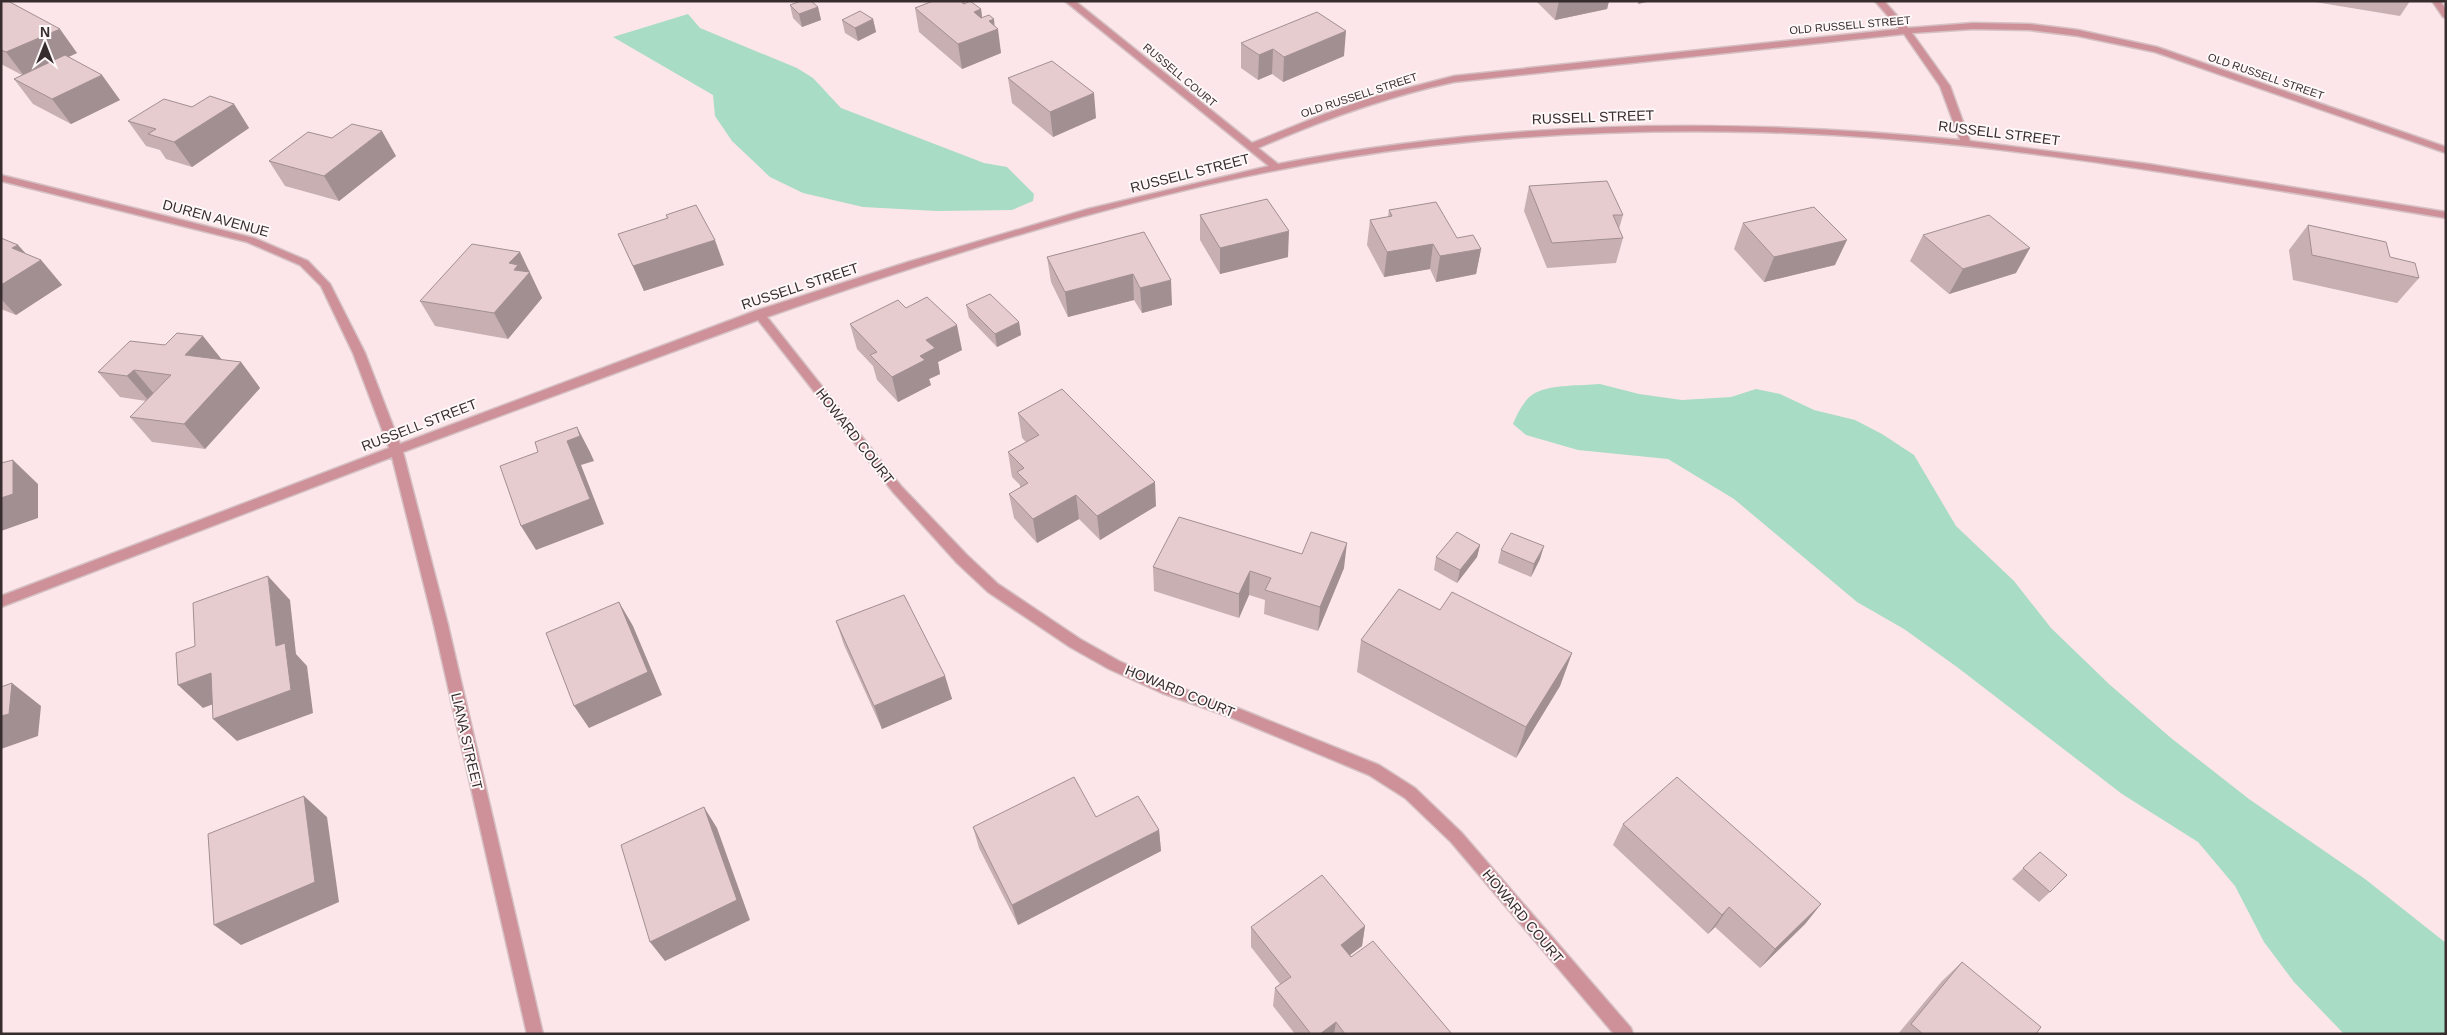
<svg xmlns="http://www.w3.org/2000/svg" width="2447" height="1035" font-family="Helvetica,sans-serif">
  <style>
    .green { fill: #a8dcc4 }
    .lines { fill: none; stroke-linecap: round; stroke-linejoin: round }
    .minor-casing { stroke: #d5c1c4; stroke-width: 3 }
    .minor { fill: #ce9199; fill-rule: evenodd }
    .wall { fill: #c7afb2 }
    .shaded-wall { fill: #a28f91 }
    .building { fill: #e7cccf; stroke: #a28f91 }
    .labels { text-anchor: middle; stroke-width: 4; stroke-linejoin: round; paint-order: stroke }
    .far-street-label { font-size: 11px; fill: #372d2e; stroke: #fef8f9 }
    .street-label { font-size: 14px; fill: #372d2e; stroke: #fef8f9 }
  </style>
  <rect width="100%" height="100%" fill="#fce6e9"/>
  <!-- green -->
  <path class="green" d="M688 14 700 28 797 68 813 78 841 108 984 163 1007 167 1034 194 1033 201 1012 210 937 211 863 207 803 193 770 177 732 141 715 116 713 95 613 37Z
    M1600 384 1639 394 1682 400 1731 397 1756 389 1780 394 1814 410 1855 420 1882 434 1914 455 1956 526 2014 581 2051 628 2109 684 2171 738 2249 799 2365 879 2446 943V1034H2344L2294 982 2264 942 2235 886 2198 842 2122 794 1957 667 1904 629 1857 602 1734 499 1668 459 1578 450 1526 435 1513 424C1517 414 1524 399 1535 393 1553 384 1580 386 1600 384Z"/>
  <g class="lines">
    <defs>
      <path id="minor" d="M1065 1H1075L1252 143 1322 115 1373 97 1454 76 1899 29 1875 1H1884L1908 28 1973 23 2029 24 2078 30 2157 47 2446 147V153L2155 52 2078 36 2029 30 1973 29 1912 33 1950 86 1970 141 2148 164 2446 212V218C2217 181 1988 137 1756 132 1617 129 1475 136 1337 159 1143 192 953 252 767 317L901 486 967 555 998 584 1080 639 1119 661 1172 685 1240 709 1379 765 1415 788 1461 832 1631 1028 1633 1034H1614L1451 842 1405 798 1369 775 1230 717 1162 693 1109 669 1070 647 988 592 957 563 893 492 758 320 403 452 448 625 543 1034H527L434 625 392 457 1 607V596L389 448 353 353 321 286 300 265 247 242 1 181V175L254 238 308 261 330 284 365 353 400 444 755 311 908 262 1088 209 1269 166ZM1904 34 1940 86 1960 140C1733 117 1503 120 1278 164L1258 148C1322 120 1386 97 1454 82Z
        M2432 1H2440L2446 9V18L2443 17Z"/>
    </defs>
    <!-- minor casing -->
    <use href="#minor" class="minor-casing"/>
    <!-- minor -->
    <use href="#minor" class="minor"/>
  </g>
  <!-- wall -->
  <path class="wall" d="M1 1 77 53 68 57 120 100 71 124 33 104 14 79 22 75 1 64Z
    M933 1H965V3L981 9 982 17 995 26 1001 53 962 69 919 32 915 8Z
    M1536 1H1609L1607 9 1555 20Z
    M2314 1H2410L2400 16 2315 2Z
    M790 5 818 7 821 20 802 27 793 18Z
    M873 19 876 32 858 41 845 33 842 20Z
    M1241 43 1344 56 1283 82 1272 74 1258 80 1241 68Z
    M1008 78 1096 118 1053 137 1012 103Z
    M234 104 249 128 192 167 166 159 160 150 146 146 128 121 192 107Z
    M396 156 339 201 285 186 269 161Z
    M1529 186 1623 215 1619 229 1623 238 1616 263 1547 268 1524 211Z
    M1389 210 1457 238 1481 249 1476 274 1436 282 1430 269 1384 277 1367 245 1370 220 1388 217Z
    M666 215 724 265 644 291 618 234 667 219Z
    M1200 215 1288 257 1220 274 1200 240Z
    M1743 223 1835 265 1764 282 1734 249Z
    M2308 225 2419 278 2397 303 2293 280 2289 250Z
    M1144 232 1172 305 1142 313 1134 300 1068 317 1051 282 1047 257Z
    M1923 235 2016 273 1949 294 1910 261Z
    M1 238 18 245 26 254 41 260 62 285 16 315 1 309Z
    M520 252 542 298 508 339 435 326 420 301Z
    M966 305 1019 322 1021 335 997 347 969 318Z
    M906 308 962 350 938 362 940 374 929 379 931 385 898 402 877 380 873 366 857 349 850 324Z
    M222 360 241 362 260 388 205 449 152 442 130 417 146 401 120 397 98 372Z
    M1018 413 1156 506 1100 540 1079 519 1037 543 1014 518 1009 494 1020 488V485L1012 477 1008 452 1026 442 1022 438Z
    M1480 545 1477 557 1457 583 1434 570 1436 557Z
    M1501 550 1540 559 1531 577 1498 563Z
    M1153 567 1344 568 1318 631 1264 614 1265 600 1249 595 1239 618 1154 591Z
    M1440 610 1572 653 1560 686 1516 758 1357 672 1361 640Z
    M836 621 945 676 952 699 882 729 844 645Z
    M1096 817 1159 830 1161 851 1018 925 979 848 973 827Z
    M1623 824 1821 904 1805 924 1760 968 1715 927 1708 934 1613 845Z
    M2040 852 2050 892 2039 902 2012 879Z
    M1365 926 1362 946 1350 955 1452 1034H1295L1273 1006 1275 988 1280 984 1251 947V927Z
    M1962 962 2036 1034H1898L1942 981Z"/>
  <!-- shaded-wall -->
  <path class="shaded-wall" d="M1559 1H1609L1607 9 1555 20Z
    M1639 1H1651L1638 4Z
    M818 7 821 20 802 27 799 14Z
    M981 9 984 33 974 12Z
    M873 19 876 32 858 41 855 28Z
    M994 19 995 30 998 29 1001 53 962 69 958 44 989 21Z
    M60 29 77 53 25 77 6 52Z
    M1346 31 1344 56 1283 82 1284 57Z
    M1273 49 1272 74 1258 80 1259 55Z
    M102 75 120 100 71 124 52 99Z
    M1094 93 1096 118 1053 137 1050 112Z
    M234 104 249 128 192 167 174 142Z
    M382 131 396 156 339 201 324 176Z
    M1289 231 1288 257 1220 274V248Z
    M715 240 724 265 644 291 633 266Z
    M1847 240 1835 265 1764 282 1774 257Z
    M1433 244 1430 269 1384 277 1387 252Z
    M18 245 35 264 41 260 62 285 16 315 1 299V285L12 248Z
    M2030 248 2016 273 1949 294 1963 269Z
    M1481 249 1476 274 1436 282 1440 256Z
    M520 252 542 298 508 339 494 313 509 263Z
    M1133 274 1134 300 1068 317 1065 292Z
    M1171 280 1172 305 1142 313 1140 288Z
    M1019 322 1021 335 997 347 995 334Z
    M957 325 962 350 938 362 940 374 929 379 931 385 898 402 892 377 920 356 926 340Z
    M203 336 223 361 185 355Z
    M241 362 260 388 205 449 184 424Z
    M134 370 155 395 149 401 127 376Z
    M577 427 590 452 594 461 581 465 604 524 536 550 521 526 567 441Z
    M13 460 38 484V518L1 531V498Z
    M1155 482 1156 506 1100 540 1097 516Z
    M1076 495 1079 519 1037 543 1033 519Z
    M1347 543 1344 568 1318 631 1320 607Z
    M1480 545 1477 557 1457 583 1460 570Z
    M1544 546 1540 559 1531 577 1534 564Z
    M1250 571 1249 595 1239 618V594Z
    M268 576 290 600 296 654 307 666 313 713 237 741 213 719 276 646Z
    M619 602 633 626 662 695 589 728 574 706Z
    M1572 653 1560 686 1516 758 1526 727Z
    M211 673 234 696 203 708 178 685Z
    M945 676 952 699 882 729 874 706Z
    M12 683 41 706 38 736 1 749V716Z
    M304 796 327 817 339 902 241 945 214 925Z
    M704 807 717 828 750 920 665 961 650 942Z
    M1159 830 1161 851 1018 925 1012 905Z
    M1821 904 1805 924 1760 968 1775 949Z
    M1729 907 1715 927 1708 934 1722 915Z
    M1365 926 1362 946 1338 964 1341 945Z
    M1336 1022 1334 1034H1320Z"/>
  <!-- building -->
  <path class="building" d="M1 1H8L60 29 6 52 1 50Z
    M801 1H811L818 7 799 14 790 5Z
    M933 1H960L964 4 970 1 981 9 974 12 981 18 989 15 994 19 989 21 998 29 958 44 915 8Z
    M860 11 873 19 855 28 842 20Z
    M1317 12 1346 31 1284 57 1273 49 1259 55 1241 43Z
    M65 55 102 75 52 99 14 79Z
    M1052 61 1094 93 1050 112 1008 78Z
    M210 96 234 104 174 142 148 134 156 129 128 121 164 99 192 107Z
    M352 124 382 131 324 176 269 161 308 132 332 138Z
    M1607 181 1623 215H1613L1623 238 1552 243 1529 186Z
    M1267 199 1289 231 1220 248 1200 215Z
    M1436 202 1457 238 1473 235 1481 249 1440 256 1433 244 1387 252 1370 220 1392 216 1389 210Z
    M696 205 715 240 633 266 618 234 668 218 666 215Z
    M1814 207 1847 240 1774 257 1743 223Z
    M1989 215 2030 248 1963 269 1923 235Z
    M2308 225 2386 242 2390 257 2415 263 2419 278 2312 255Z
    M1144 232 1171 280 1140 288 1133 274 1065 292 1047 257Z
    M1 238 18 245 12 248 41 260 1 285Z
    M472 244 520 252 509 263 518 265 514 270 530 272 494 313 420 301Z
    M990 294 1019 322 995 334 966 305Z
    M927 297 957 325 926 340 935 348 920 356 925 360 892 377 870 355 877 352 850 324 898 300 906 308Z
    M177 333 203 336 185 355 241 362 184 424 130 417 171 375 134 370 127 376 98 372 130 341 165 345Z
    M1062 389 1155 482 1097 516 1076 495 1033 519 1009 494 1028 483 1017 472 1024 468 1008 452 1039 435 1018 413Z
    M577 427 580 436 567 441 590 499 521 526 500 466 538 452 535 442Z
    M13 460V494L1 498V463Z
    M1179 517 1302 554 1311 532 1347 543 1320 607 1265 590 1271 578 1250 571 1239 594 1153 567Z
    M1457 532 1480 545 1460 570 1436 557Z
    M1511 533 1544 546 1534 564 1501 550Z
    M268 576 276 646 285 643 291 690 213 719 211 673 178 685 176 653 195 646 193 603Z
    M1399 589 1440 610 1452 592 1572 653 1526 727 1361 640Z
    M904 595 945 676 874 706 836 621Z
    M619 602 648 672 574 706 546 633Z
    M12 683 9 714 1 716V687Z
    M1074 777 1096 817 1138 796 1159 830 1012 905 973 827Z
    M1677 777 1821 904 1775 949 1729 907 1722 915 1623 824Z
    M304 796 315 882 214 925 208 834Z
    M704 807 737 900 650 942 621 845Z
    M2040 852 2067 875 2050 892 2023 868Z
    M1322 875 1365 926 1341 945 1351 957 1373 941 1452 1034H1345L1336 1022 1320 1034H1311L1275 988 1291 977 1251 927Z
    M1962 962 2041 1027 2036 1034H1923L1911 1024Z"/>
  <g class="labels">
    <!-- far-street labels -->
    <g class="far-street-label">
      <text transform="translate(1850 25) rotate(-5)" y="4">OLD RUSSELL STREET</text>
      <text transform="translate(1180 75) rotate(40)" y="4">RUSSELL COURT</text>
      <text transform="translate(2266 76) rotate(19)" y="4">OLD RUSSELL STREET</text>
      <text transform="translate(1359 95) rotate(-18)" y="4">OLD RUSSELL STREET</text>
    </g>
    <!-- street labels -->
    <g class="street-label">
      <text transform="translate(1593 117) rotate(-2)" y="5">RUSSELL STREET</text>
      <text transform="translate(1999 133) rotate(7)" y="5">RUSSELL STREET</text>
      <text transform="translate(1190 173) rotate(-14)" y="5">RUSSELL STREET</text>
      <text transform="translate(216 218) rotate(15)" y="5">DUREN AVENUE</text>
      <text transform="translate(800 286) rotate(-18)" y="5">RUSSELL STREET</text>
      <text transform="translate(419 425) rotate(-21)" y="5">RUSSELL STREET</text>
      <text transform="translate(855 436) rotate(52)" y="5">HOWARD COURT</text>
      <text transform="translate(1180 691) rotate(22)" y="5">HOWARD COURT</text>
      <text transform="translate(467 741) rotate(77)" y="5">LIANA STREET</text>
      <text transform="translate(1523 916) rotate(50)" y="5">HOWARD COURT</text>
    </g>
  </g>
  <!-- border -->
  <rect width="2447" height="1035" fill="none" stroke="#372d2e" stroke-width="5"/>
  <!-- north arrow -->
  <g transform="translate(45 45)" stroke="#fef8f9" stroke-width="4" paint-order="stroke">
  <path d="M0-4L9 19L0 12L-9 19Z" fill="#372d2e"/>
  <text y="-8" font-size="14" font-weight="bold" text-anchor="middle" fill="#372d2e">N</text>
  </g>
</svg>
